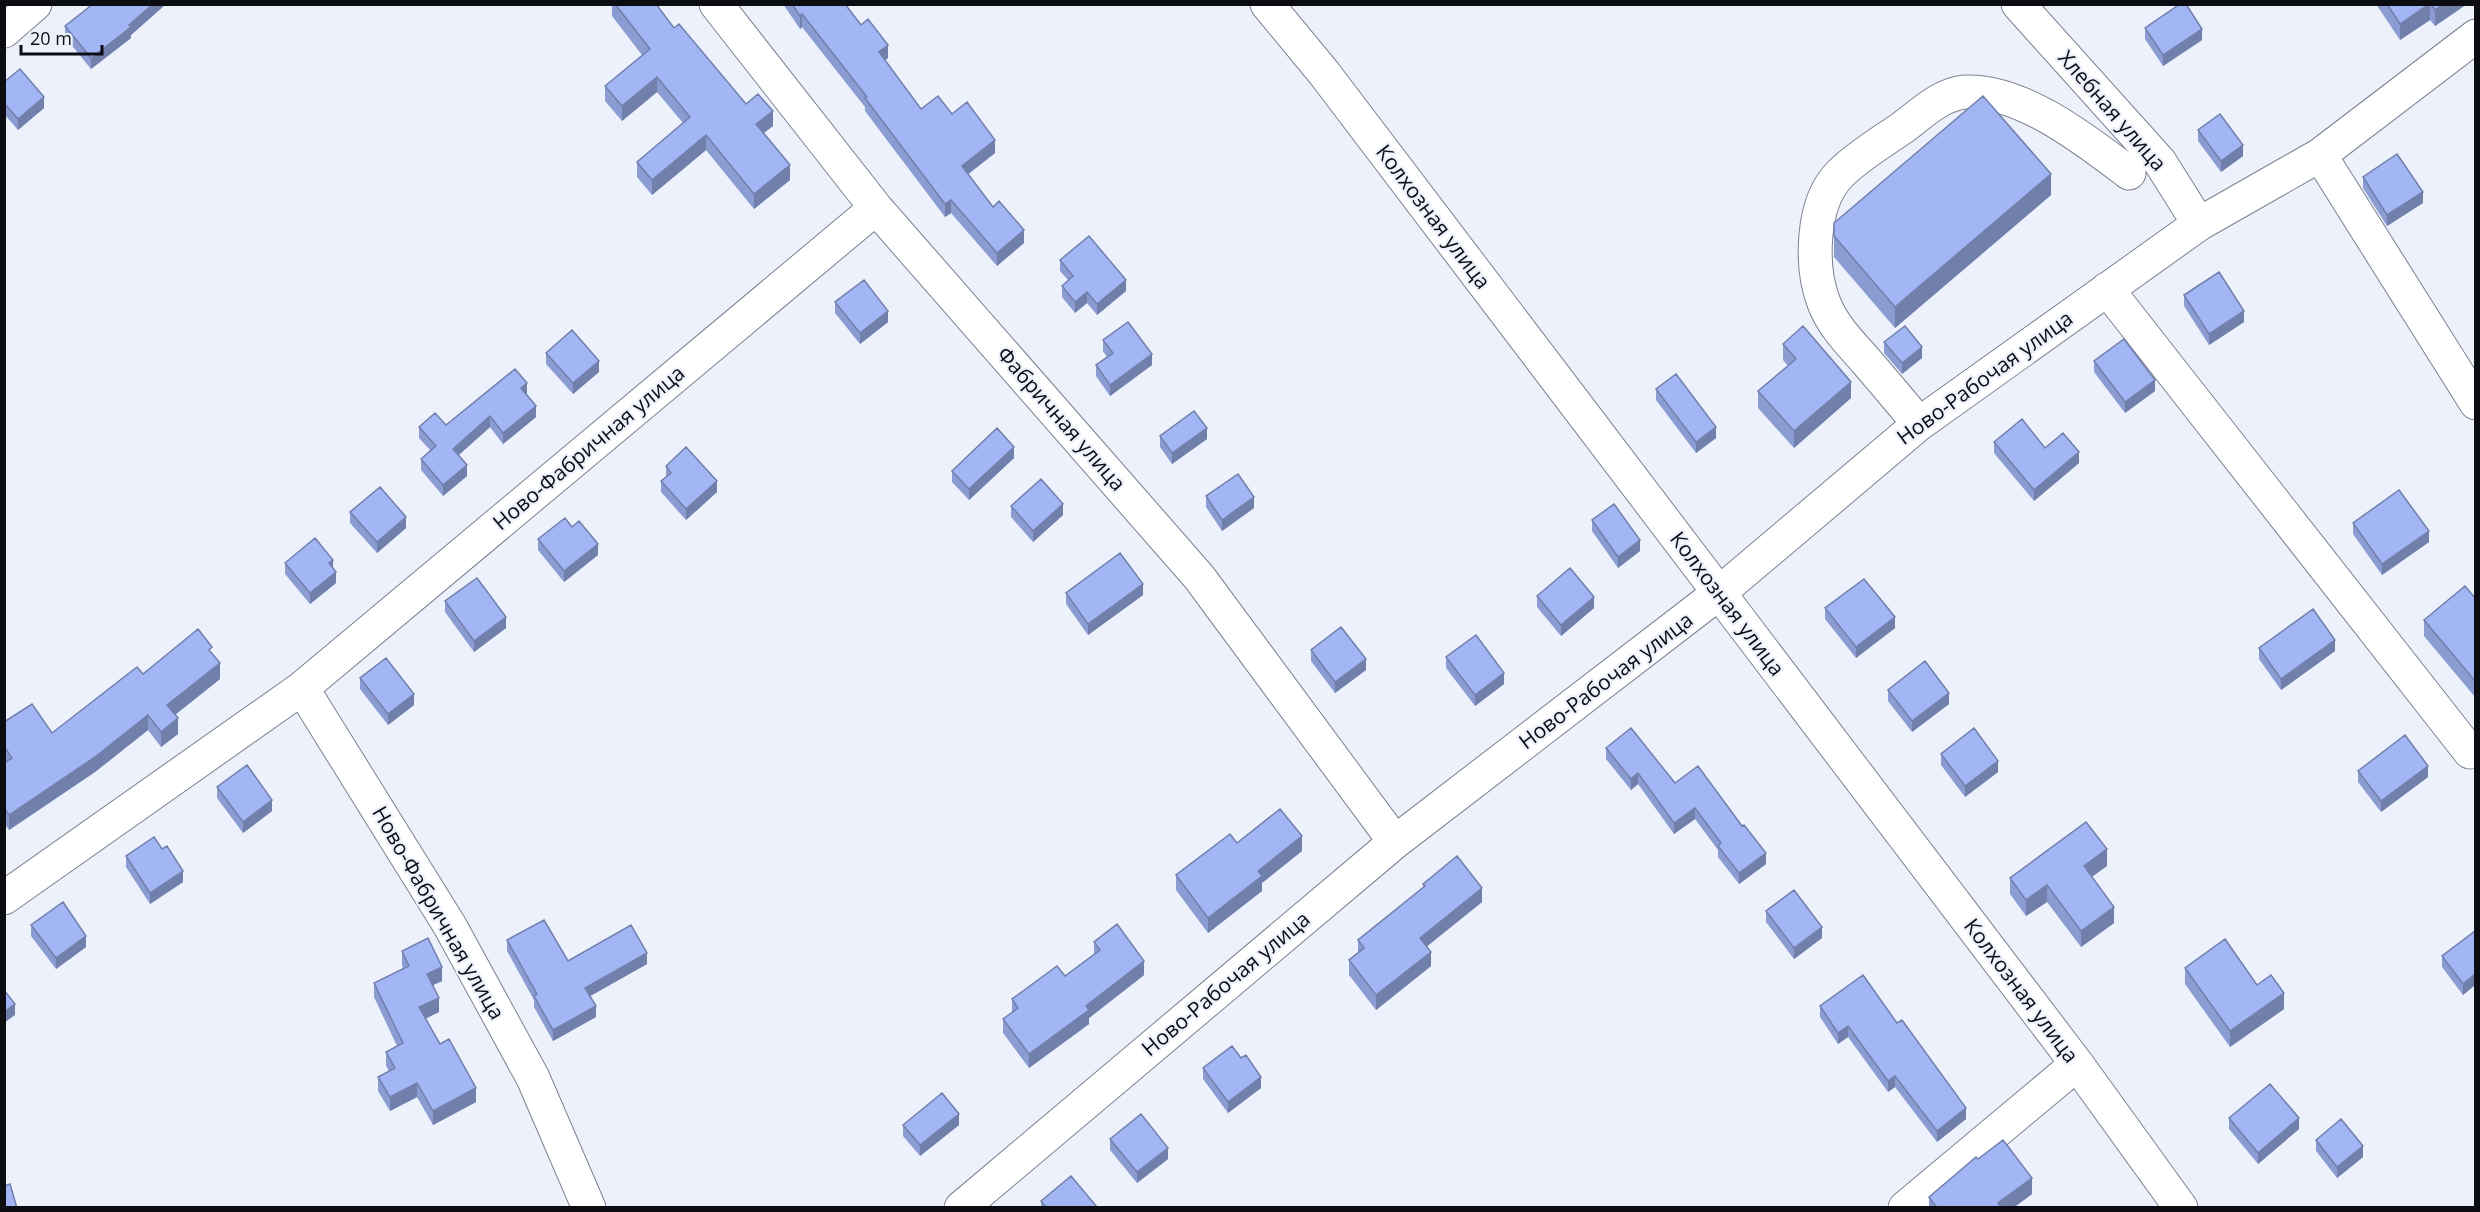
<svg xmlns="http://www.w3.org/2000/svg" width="2480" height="1212" font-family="'Open Sans',sans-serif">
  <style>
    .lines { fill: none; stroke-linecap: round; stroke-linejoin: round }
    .minor-casing { stroke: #7c8191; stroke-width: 35 }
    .minor { stroke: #fff; stroke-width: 33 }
    .wall { fill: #8b9cd2 }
    .shaded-wall { fill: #717fab }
    .building { fill: #a2b5f4; stroke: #717fab; stroke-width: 1.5 }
    .labels { text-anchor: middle; stroke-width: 4.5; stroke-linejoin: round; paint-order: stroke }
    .street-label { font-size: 21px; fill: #0b0d13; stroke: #edf1fc }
  </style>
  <rect width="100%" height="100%" fill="#edf1fc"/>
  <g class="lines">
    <defs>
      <path id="minor" d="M716 4 876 208 1199 577 1395 842
        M1267 4 1324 73 2077 1064 2181 1208
        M2018 4 2160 162 2199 224
        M4 31 35 4
        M2320 155 2476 403
        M2107 289 2470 752
        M1919 424C1902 403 1884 382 1866 361 1850 343 1833 326 1824 303 1810 267 1811 203 1840 174 1858 156 1882 142 1902 128 1921 114 1941 94 1965 92 2021 89 2087 141 2129 173
        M302 688 450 926 533 1078 589 1208
        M4 898 302 688 876 208
        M961 1208 1395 842 1719 593 1919 424 2199 224 2320 155 2476 36
        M1905 1208 2077 1064"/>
    </defs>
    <!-- minor casing -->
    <use href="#minor" class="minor-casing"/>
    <!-- minor -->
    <use href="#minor" class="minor"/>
  </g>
  <!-- wall -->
  <path class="wall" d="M93 4H166L131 35V38L91 69 65 37V26Z
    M612 4H615L674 28 746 104 773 126 763 133 790 180 754 209 706 150 652 195 637 177V162L683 123 657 92 622 121 605 101V86L642 55 612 16Z
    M783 4H845L888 58 885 60 921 109 952 114 995 153 968 174 993 207 1024 243 997 266 951 213 945 217 865 111V107L802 27 800 29Z
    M2376 4H2467L2435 26 2430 20 2400 40Z
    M2145 28 2202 40 2163 66 2145 39Z
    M4 82 44 108 18 130 4 114Z
    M2198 130 2243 156 2221 172 2198 141Z
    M2363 177 2423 203 2387 226 2363 188Z
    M2051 195 1895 328 1834 257V223Z
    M1060 260 1126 291 1097 315 1087 303 1075 313 1062 297V286L1068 280 1060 271Z
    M2184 295 2244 322 2209 345 2184 306Z
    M835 302 888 322 860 344 835 313Z
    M1103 340 1152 365 1110 396 1096 376V365L1107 357 1103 351Z
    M1884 342 1922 358 1902 374 1884 353Z
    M1783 344 1851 398 1794 448 1758 408V391L1788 366 1783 360Z
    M546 353 599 372 573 394 546 364Z
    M2094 361 2155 391 2125 413 2094 372Z
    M1656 389 1716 438 1696 453 1656 400Z
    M527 394 526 395 536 417 503 444 490 427 458 456 467 476 443 496 421 470V459L430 450 419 438V427L446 425Z
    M1160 436 1207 439 1172 464 1160 447Z
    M1994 442 2045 448 2079 463 2034 501 1994 453Z
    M1014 458 969 500 952 482V471Z
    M666 466 717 492 686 520 661 492V481L666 477Z
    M1206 496 1254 508 1222 531 1206 507Z
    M1011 506 1063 515 1033 542 1011 517Z
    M350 512 406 528 377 553 350 523Z
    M1592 520 1640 551 1618 568 1592 531Z
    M2353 523 2429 542 2382 575 2353 534Z
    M572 527 598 555 564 582 538 550V539Z
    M285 563 333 568 336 583 310 604 285 574Z
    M1066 593 1143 595 1088 635 1066 604Z
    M1537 596 1594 608 1561 636 1537 607Z
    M2475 598V697L2424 636V620Z
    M445 601 506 628 474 652 445 612Z
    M1825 608 1895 628 1856 658 1825 619Z
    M2259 648 2335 651 2281 690 2259 659Z
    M1311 650 1366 670 1335 693 1311 661Z
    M212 654 220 679 175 715 178 734 161 747 148 730 95 772 9 830 4 823V722L52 733 143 674Z
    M1446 657 1504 684 1475 706 1446 668Z
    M360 678 414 705 388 725 360 689Z
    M1888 690 1949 704 1912 732 1888 701Z
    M1606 748 1675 783 1766 864 1739 884 1718 857V850L1695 819 1674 834 1638 784 1631 790 1606 759Z
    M1941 754 1998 772 1965 797 1941 765Z
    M2358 771 2428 777 2381 812 2358 782Z
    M217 787 272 811 243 833 217 798Z
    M1237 843 1302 851 1262 883V891L1208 933 1176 890V875Z
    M162 849 183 882 150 904 126 867V856Z
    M2107 866 2092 877 2114 923 2081 947 2047 902 2026 916 2010 894V878Z
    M1423 884 1482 902 1427 946 1431 966 1376 1010 1349 975V960L1358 953V940L1423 888Z
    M1766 911 1822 938 1794 959 1766 922Z
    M31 925 86 947 56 969 31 936Z
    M2475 931V985L2463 995 2442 967V956Z
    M507 940 568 961 647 964 590 996 596 1017 553 1041 534 1007V1000L507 951Z
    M1094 942 1144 975 1089 1018V1024L1029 1068 1003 1033V1019L1012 1013V999L1065 976 1094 954Z
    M402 951 442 981 433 985 439 1012 425 1018 476 1102 433 1125 417 1097 390 1111 378 1091V1077L389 1071 386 1066V1052L397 1046 374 997V983L403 968 402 965Z
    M2185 968 2257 985 2284 1009 2230 1047 2185 984Z
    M1820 1006 1897 1023 1966 1119 1937 1142 1895 1087 1888 1092 1848 1037 1838 1044 1820 1017Z
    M1241 1058 1261 1088 1228 1113 1203 1079V1068Z
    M2229 1118 2299 1129 2258 1164 2229 1129Z
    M903 1125H959L920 1156 903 1136Z
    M1110 1139 1168 1159 1137 1183 1110 1150Z
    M2316 1140 2363 1157 2337 1178 2316 1151Z
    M1978 1159 2032 1194 2013 1208H1929V1197Z
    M1041 1201 1097 1208H1041Z"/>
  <!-- shaded-wall -->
  <path class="shaded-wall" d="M153 4H166L131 35V38L91 69V58Z
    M2429 4H2430V20L2400 40V24Z
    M2443 4H2467L2435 26V10Z
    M802 14V27L800 29V16Z
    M2202 29V40L2163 66V55Z
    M888 45V58L879 65V52Z
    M657 77V92L622 121V106Z
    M44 97V108L18 130V119Z
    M773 111V126L756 139V124Z
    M706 135V150L652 195V180Z
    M995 140V153L962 179V166Z
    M2243 145V156L2221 172V161Z
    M790 165V180L754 209V194Z
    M2051 174V195L1895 328V307Z
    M2423 192V203L2387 226V215Z
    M951 200V213L945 217V204Z
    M1024 230V243L997 266V253Z
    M1126 280V291L1097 315V304Z
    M1087 292V303L1075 313V302Z
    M888 311V322L860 344V333Z
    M2244 311V322L2209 345V334Z
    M1922 347V358L1902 374V363Z
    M1152 354V365L1110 396V385Z
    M599 361V372L573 394V383Z
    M2155 380V391L2125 413V402Z
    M1851 382V398L1794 448V431Z
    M527 383V394L521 399V388Z
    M536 406V417L503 444V433Z
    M490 416V427L453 460V449Z
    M1716 427V438L1696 453V442Z
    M1207 428V439L1172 464V453Z
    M1014 447V458L969 500V489Z
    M2079 452V463L2034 501V490Z
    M467 465V476L443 496V485Z
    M717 481V492L686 520V509Z
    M1254 497V508L1222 531V520Z
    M1063 504V515L1033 542V531Z
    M406 517V528L377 553V542Z
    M2429 531V542L2382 575V564Z
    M1640 540V551L1618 568V557Z
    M598 544V555L564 582V571Z
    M333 560V571L329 563Z
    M336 572V583L310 604V593Z
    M1143 584V595L1088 635V624Z
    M1594 597V608L1561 636V625Z
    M506 617V628L474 652V641Z
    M1895 617V628L1856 658V647Z
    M2335 640V651L2281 690V679Z
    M1366 659V670L1335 693V682Z
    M220 663V679L167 721V705Z
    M1504 673V684L1475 706V695Z
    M1949 693V704L1912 732V721Z
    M414 694V705L388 725V714Z
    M148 715V730L95 772 9 830V815Z
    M178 718V734L161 747V732Z
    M1998 761V772L1965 797V786Z
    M2428 766V777L2381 812V801Z
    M1638 773V784L1631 790V779Z
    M272 800V811L243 833V822Z
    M1695 808V819L1674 834V823Z
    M1302 836V851L1262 883V891L1208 933V918L1258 871Z
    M2107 849V866L2084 882V866Z
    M1766 853V864L1739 884V873Z
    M183 871V882L150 904V893Z
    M2047 885V902L2026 916V900Z
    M1482 888V902L1420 952V938Z
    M2114 907V923L2081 947V931Z
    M1822 927V938L1794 959V948Z
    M86 936V947L56 969V958Z
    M1431 952V966L1376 1010V995Z
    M647 953V964L585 999V988Z
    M1144 961V975L1089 1018V1024L1029 1068V1054L1086 1006Z
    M442 967V981L427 988V974Z
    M2475 974V985L2463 995V984Z
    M2284 993V1009L2230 1047V1031Z
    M439 998V1012L419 1022V1007Z
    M15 1004V1015L4 1023V1012Z
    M596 1006V1017L553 1041V1030Z
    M1848 1026V1037L1838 1044V1033Z
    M1895 1076V1087L1888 1092V1081Z
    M1261 1077V1088L1228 1113V1102Z
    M417 1083V1097L390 1111V1097Z
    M476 1088V1102L433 1125V1111Z
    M1966 1108V1119L1937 1142V1131Z
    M959 1114V1125L920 1156V1145Z
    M2299 1118V1129L2258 1164V1153Z
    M2363 1146V1157L2337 1178V1167Z
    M1168 1148V1159L1137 1183V1172Z
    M2032 1178V1194L2013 1208H1998V1203Z"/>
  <!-- building -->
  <path class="building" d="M93 4H153L129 25 131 27 91 58 65 26Z
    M615 4H656L674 28 679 24 746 104 758 94 773 111 756 124 790 165 754 194 706 135 652 180 637 162 690 117 657 77 622 106 605 86 650 49Z
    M792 4H845L861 25 868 19 888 45 879 52 921 109 938 96 952 114 967 102 995 140 962 166 993 207 999 201 1024 230 997 253 951 200 945 204 865 98 867 97 802 14 800 16Z
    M2180 4H2186L2202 29 2163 55 2145 28Z
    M2387 4H2429L2400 24Z
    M2431 4H2443L2435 10Z
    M20 69 44 97 18 119 4 103V82Z
    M1983 96 2051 174 1895 307 1834 236V223Z
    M2220 114 2243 145 2221 161 2198 130Z
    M2397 154 2423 192 2387 215 2363 177Z
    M1089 236 1126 280 1097 304 1087 292 1075 302 1062 286 1073 276 1060 260Z
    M2219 272 2244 311 2209 334 2184 295Z
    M864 280 888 311 860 333 835 302Z
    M1128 322 1152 354 1110 385 1096 365 1113 353 1103 340Z
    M1803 326 1851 382 1794 431 1758 391 1796 359 1783 344Z
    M1905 326 1922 347 1902 363 1884 342Z
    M572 330 599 361 573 383 546 353Z
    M2124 339 2155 380 2125 402 2094 361Z
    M515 369 527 383 521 388 536 406 503 433 490 416 453 449 467 465 443 485 421 459 436 446 419 427 435 413 446 425Z
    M1676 374 1716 427 1696 442 1656 389Z
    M1194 411 1207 428 1172 453 1160 436Z
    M2022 419 2045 448 2063 433 2079 452 2034 490 1994 442Z
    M997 428 1014 447 969 489 952 471Z
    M686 447 717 481 686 509 661 481 671 473 666 466Z
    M1238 474 1254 497 1222 520 1206 496Z
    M1041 479 1063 504 1033 531 1011 506Z
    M380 487 406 517 377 542 350 512Z
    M2399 490 2429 531 2382 564 2353 523Z
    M1614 504 1640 540 1618 557 1592 520Z
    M565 518 572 527 579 521 598 544 564 571 538 539Z
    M315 538 333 560 329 563 336 572 310 593 285 563Z
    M1120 553 1143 584 1088 624 1066 593Z
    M1570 568 1594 597 1561 625 1537 596Z
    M477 578 506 617 474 641 445 601Z
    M1864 579 1895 617 1856 647 1825 608Z
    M2465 586 2475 598V681L2424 620Z
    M2313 609 2335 640 2281 679 2259 648Z
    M1341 627 1366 659 1335 682 1311 650Z
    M198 629 212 647 209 650 220 663 167 705 178 718 161 732 148 715 95 757 9 815 4 808V763L12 758 4 746V722L32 704 52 733 137 667 143 674Z
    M1476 635 1504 673 1475 695 1446 657Z
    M386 658 414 694 388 714 360 678Z
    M1925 661 1949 693 1912 721 1888 690Z
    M1631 728 1675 783 1698 766 1742 826 1744 825 1766 853 1739 873 1718 846 1721 843 1695 808 1674 823 1638 773 1631 779 1606 748Z
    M1974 728 1998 761 1965 786 1941 754Z
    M2405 735 2428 766 2381 801 2358 771Z
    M247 765 272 800 243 822 217 787Z
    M1280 809 1302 836 1258 871 1262 876 1208 918 1176 875 1230 834 1237 843Z
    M2086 822 2107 849 2084 866 2114 907 2081 931 2047 885 2026 900 2010 878Z
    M154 837 162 849 167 846 183 871 150 893 126 856Z
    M1457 856 1482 888 1420 938 1431 952 1376 995 1349 960 1364 948 1358 940 1425 886 1423 884Z
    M1794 890 1822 927 1794 948 1766 911Z
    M63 902 86 936 56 958 31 925Z
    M544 920 568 961 631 925 647 953 585 988 596 1006 553 1030 534 996 537 994 507 940Z
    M1117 924 1144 961 1086 1006 1089 1010 1029 1054 1003 1019 1018 1008 1012 999 1057 966 1065 976 1100 950 1094 942Z
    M2475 931V974L2463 984 2442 956Z
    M428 938 442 967 427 974 439 998 419 1007 440 1044 449 1039 476 1088 433 1111 417 1083 390 1097 378 1077 395 1068 386 1052 403 1043 374 983 409 966 402 951Z
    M2225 939 2257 985 2271 975 2284 993 2230 1031 2185 968Z
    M1863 975 1897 1023 1902 1020 1966 1108 1937 1131 1895 1076 1888 1081 1848 1026 1838 1033 1820 1006Z
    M4 990 15 1004 4 1012Z
    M1232 1046 1241 1058 1246 1055 1261 1077 1228 1102 1203 1068Z
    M2270 1084 2299 1118 2258 1153 2229 1118Z
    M942 1093 959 1114 920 1145 903 1125Z
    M1141 1114 1168 1148 1137 1172 1110 1139Z
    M2341 1119 2363 1146 2337 1167 2316 1140Z
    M2003 1140 2032 1178 1998 1203 2001 1208H1937L1929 1197 1976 1157 1978 1159Z
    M1071 1176 1097 1207V1208H1047L1041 1201Z
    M10 1184 17 1208H4V1186Z"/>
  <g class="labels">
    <!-- street labels -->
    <g class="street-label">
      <text transform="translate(2112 111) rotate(49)" y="7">Хлебная улица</text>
      <text transform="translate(1433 217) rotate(53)" y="7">Колхозная улица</text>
      <text transform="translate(1985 378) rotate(-36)" y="7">Ново-Рабочая улица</text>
      <text transform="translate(1061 419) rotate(49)" y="7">Фабричная улица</text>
      <text transform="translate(589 448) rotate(-40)" y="7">Ново-Фабричная улица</text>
      <text transform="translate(1727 604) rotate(53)" y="7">Колхозная улица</text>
      <text transform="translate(1606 681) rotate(-37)" y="7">Ново-Рабочая улица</text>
      <text transform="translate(438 913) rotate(60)" y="7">Ново-Фабричная улица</text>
      <text transform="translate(1226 984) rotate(-40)" y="7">Ново-Рабочая улица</text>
      <text transform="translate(2021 991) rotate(53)" y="7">Колхозная улица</text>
    </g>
  </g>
  <!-- border -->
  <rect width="2480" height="1212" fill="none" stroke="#0b0d13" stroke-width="12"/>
  <!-- scale -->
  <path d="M21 45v9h81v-9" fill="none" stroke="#0b0d13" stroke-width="3"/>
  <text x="30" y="45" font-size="18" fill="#0b0d13" stroke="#edf1fc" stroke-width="4.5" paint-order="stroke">20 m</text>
</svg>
